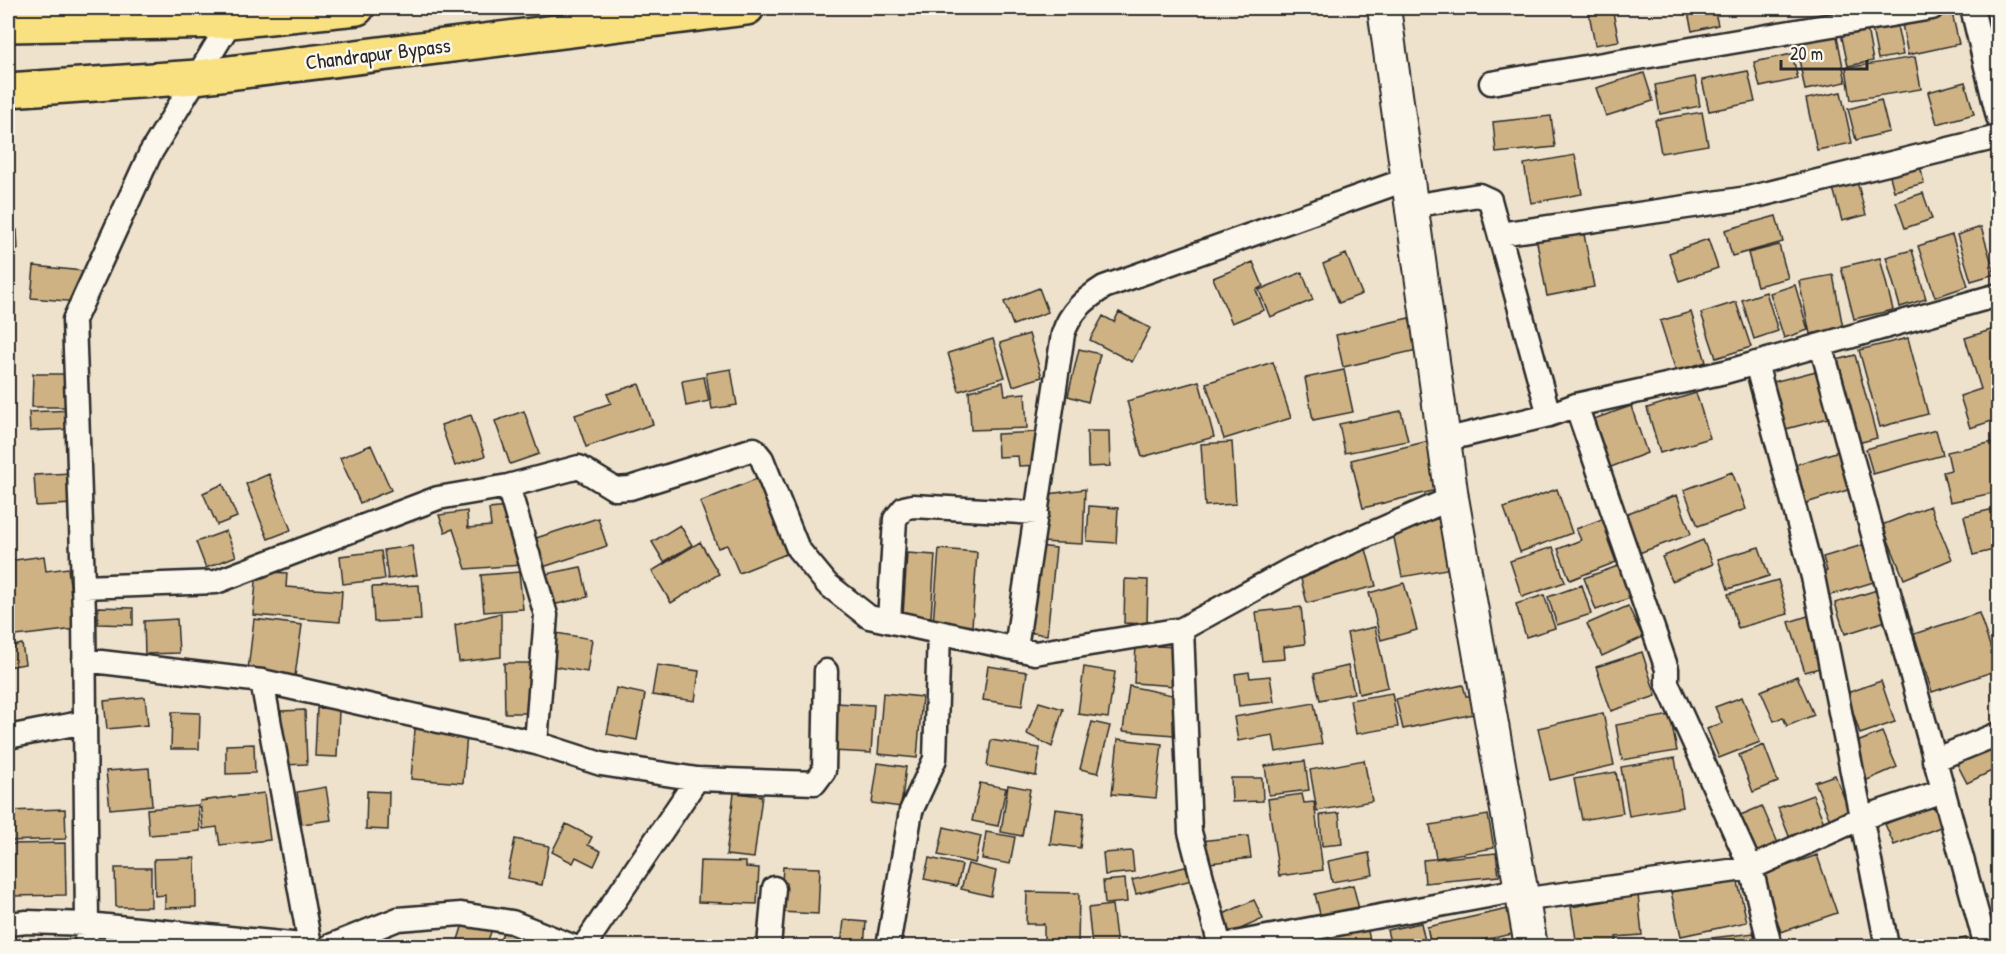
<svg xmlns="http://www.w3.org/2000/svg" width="2006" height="954" font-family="'Patrick Hand',sans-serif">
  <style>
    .building { fill: #ceb283; stroke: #2b2b2b; stroke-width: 1.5 }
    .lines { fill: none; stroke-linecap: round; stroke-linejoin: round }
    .street-casing { stroke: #2b2b2b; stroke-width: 27 }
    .secondary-casing { stroke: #2b2b2b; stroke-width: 36 }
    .highway-casing { stroke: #2b2b2b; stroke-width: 38 }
    .street { stroke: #fbf7ec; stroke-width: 22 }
    .secondary { stroke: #fbf7ec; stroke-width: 32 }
    .highway { stroke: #f9e181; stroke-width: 33 }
    .labels { text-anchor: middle; stroke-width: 5; stroke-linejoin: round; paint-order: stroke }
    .street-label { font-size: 21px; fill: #2b2b2b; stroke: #fbf7ec }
  </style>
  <rect width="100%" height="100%" fill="#eee2cc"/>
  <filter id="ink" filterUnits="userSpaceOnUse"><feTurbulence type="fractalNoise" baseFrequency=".0167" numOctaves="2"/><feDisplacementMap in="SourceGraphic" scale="12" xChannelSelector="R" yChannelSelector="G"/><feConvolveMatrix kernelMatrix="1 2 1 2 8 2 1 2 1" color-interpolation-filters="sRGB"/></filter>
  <g filter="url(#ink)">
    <!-- building -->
    <path class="building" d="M1588 8H1612L1619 41 1595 45Z
      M1687 8H1714L1718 25 1692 31Z
      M1951 8 1959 44 1908 55 1901 19Z
      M1896 20 1903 55 1878 59 1871 24Z
      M1835 26 1846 82 1805 90 1794 34Z
      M1867 28 1873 61 1848 66 1841 33Z
      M1792 54 1798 79 1760 87 1754 62Z
      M1915 57 1921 89 1851 100 1846 68Z
      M1748 71 1755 102 1709 111 1702 80Z
      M1644 73 1653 101 1606 116 1596 88Z
      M1695 77 1700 106 1660 114 1655 85Z
      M1965 82 1974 114 1937 124 1928 92Z
      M1841 92 1852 143 1817 150 1806 99Z
      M1881 100 1889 132 1856 140 1848 109Z
      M1702 112 1708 145 1661 153 1655 120Z
      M1551 116 1555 147 1496 153 1493 122Z
      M1575 155 1582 194 1531 203 1524 164Z
      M1919 161 1924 183 1894 191 1888 169Z
      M1857 181 1866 215 1842 221 1833 188Z
      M1923 193 1932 219 1905 228 1896 202Z
      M1776 216 1783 242 1732 256 1725 230Z
      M1981 227 1995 274 1971 281 1957 235Z
      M1583 229 1594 287 1547 296 1536 237Z
      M8 230H17L18 249H8Z
      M1952 235 1968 286 1935 297 1918 246Z
      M1708 239 1718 268 1679 281 1669 253Z
      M1779 245 1788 278 1757 286 1748 253Z
      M1912 250 1926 299 1900 307 1886 257Z
      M1346 254 1362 294 1339 303 1323 264Z
      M1880 258 1893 310 1854 319 1841 267Z
      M1253 262 1263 286 1256 290 1264 310 1232 323 1213 278Z
      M34 266 83 271 79 302 31 298Z
      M1302 272 1313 300 1270 317 1259 290Z
      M1833 275 1843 328 1810 334 1799 281Z
      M1795 285 1808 330 1784 338 1770 293Z
      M1039 288 1048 312 1013 325 1004 302Z
      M1766 292 1778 331 1754 339 1742 300Z
      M1736 302 1751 347 1716 358 1701 313Z
      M1119 312 1150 328 1132 362 1090 340 1103 316 1114 322Z
      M1691 312 1706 362 1676 371 1660 321Z
      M1409 318 1417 350 1343 367 1336 335Z
      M1994 329 1998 344V419L1970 428 1960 396 1981 389 1965 338Z
      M1029 334 1042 377 1013 386 1000 343Z
      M1908 338 1928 414 1880 427 1859 350Z
      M993 339 1005 377 959 391 948 353Z
      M1079 349 1100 354 1088 402 1068 396Z
      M1855 355 1877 438 1858 443 1837 360Z
      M1273 362 1291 418 1224 439 1206 383Z
      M731 369 737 405 712 409 706 373Z
      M1344 370 1353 412 1313 420 1305 378Z
      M1820 370 1832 417 1786 429 1773 382Z
      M33 374H70V407H32Z
      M704 377 709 401 686 406 682 381Z
      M1199 381 1214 437 1142 457 1127 401Z
      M1003 382 1005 395 1025 393 1027 428 971 430 969 391Z
      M639 384 653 424 586 447 575 415 611 403 607 394Z
      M1696 393 1710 438 1660 453 1647 408Z
      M1631 406 1647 453 1606 469 1588 421Z
      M72 410 73 429 30 431 29 412Z
      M524 411 539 454 510 464 495 421Z
      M1401 411 1408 441 1345 453 1339 424Z
      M471 415 485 456 455 466 441 425Z
      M1936 430 1943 455 1873 474 1866 449Z
      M1087 431H1109L1110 466 1088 467Z
      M1038 432 1040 465 1019 466 1018 456 998 457 997 434Z
      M1429 441 1441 489 1363 508 1351 460Z
      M1232 442 1236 504 1205 506 1201 444Z
      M1994 442 1998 461V492L1950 502 1943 472 1951 470 1947 452Z
      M371 445 391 490 360 503 340 458Z
      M1839 451 1851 489 1803 504 1791 466Z
      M1732 472 1746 509 1698 526 1684 490Z
      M71 473 73 504 36 506 34 475Z
      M269 474 291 530 268 539 246 484Z
      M761 477 791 552 739 573 727 545 718 548 700 502Z
      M223 484 237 517 217 525 203 493Z
      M1085 489 1083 544 1039 542 1041 495Z
      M1557 489 1572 533 1520 552 1504 508Z
      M1677 495 1691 534 1639 553 1625 514Z
      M1089 506 1118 508 1116 543 1087 541Z
      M1930 506 1952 559 1904 579 1882 525Z
      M508 507 522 565 466 569 453 529 445 532 439 515 467 511 468 528 491 526 489 509Z
      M1998 508V549L1973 555 1964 516Z
      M598 518 607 546 543 567 533 539Z
      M1442 518 1452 568 1402 577 1392 528Z
      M1605 518 1613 539 1608 540 1616 562 1570 580 1558 549 1581 540 1576 529Z
      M680 525 692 545 664 562 652 542Z
      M226 531 236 556 206 568 196 542Z
      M1703 540 1713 564 1672 581 1662 557Z
      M700 542 719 574 671 603 652 571Z
      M1866 544 1877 581 1824 597 1818 574 1827 571 1823 557Z
      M412 546 417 575 388 579 384 550Z
      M1037 546 1056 548 1047 635 1027 632Z
      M1553 547 1565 582 1522 597 1510 561Z
      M1759 547 1769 576 1728 589 1718 559Z
      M939 549 977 552 972 627 933 624Z
      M1366 549 1376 586 1307 603 1301 579Z
      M381 551 385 579 343 584 340 556Z
      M907 553 935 555 931 617 903 615Z
      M44 556 46 571 68 568 75 629 8 637V561Z
      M1621 565 1633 597 1596 610 1584 578Z
      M581 567 588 597 552 605 546 574Z
      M257 571 287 573 286 587 342 591 340 622 253 615Z
      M519 572 523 609 484 612 481 575Z
      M1125 579 1148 580 1147 624 1124 623Z
      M1778 580 1788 614 1738 628 1728 594Z
      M1404 583 1417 630 1381 640 1369 593Z
      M419 585 421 620 374 622 372 587Z
      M1582 585 1591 614 1557 625 1548 597Z
      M1877 590 1886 621 1845 634 1835 603Z
      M1544 595 1555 628 1526 637 1516 604Z
      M1628 606 1643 637 1602 656 1587 624Z
      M98 607 133 608V625L98 624Z
      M1301 607 1305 644 1284 647 1285 659 1262 661 1256 612Z
      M501 613V657L459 662 455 625Z
      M1979 613 1998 670 1932 692 1914 634Z
      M1811 615 1827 666 1805 672 1789 622Z
      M177 619 179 653 145 654 144 621Z
      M254 619 302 625 295 676 248 670Z
      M1375 627 1388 687 1359 694 1347 633Z
      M556 633 592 639 587 672 551 666Z
      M22 644 25 664 8 667V647Z
      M1136 645 1178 647 1175 686 1134 683Z
      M1642 652 1656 696 1611 711 1596 667Z
      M504 663H532V713H505Z
      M657 665 699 671 695 701 652 695Z
      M988 666 1027 672 1022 706 983 700Z
      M1348 666 1354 693 1320 700 1314 674Z
      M1084 667 1115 672 1108 718 1078 714Z
      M1249 672 1250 678 1270 676 1274 702 1239 706 1235 674Z
      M1797 676 1814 715 1787 726 1783 717 1774 721 1761 691Z
      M1881 681 1895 722 1860 734 1847 693Z
      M1463 685 1466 696H1470L1474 714 1403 729 1396 699Z
      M1129 686 1177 696 1174 735 1123 731Z
      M616 688 645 694 637 740 607 734Z
      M883 693 922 697 917 758 878 754Z
      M1392 693 1398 727 1356 734 1350 700Z
      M145 697 148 725 107 729 104 701Z
      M1742 697 1760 742 1719 758 1707 729 1722 723 1715 707Z
      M1039 702 1063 709 1052 747 1027 734Z
      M835 703 874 705 871 753 832 751Z
      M1314 703 1322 744 1276 752 1273 735 1238 741 1234 717Z
      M317 708 339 709 337 757 315 756Z
      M305 710 307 764 282 765 281 711Z
      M172 712 200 713 199 749H171Z
      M1603 713 1614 765 1550 780 1538 728Z
      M1670 715 1677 751 1622 760 1616 725Z
      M1092 722 1110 726 1098 773 1080 769Z
      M415 729 467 734 463 783 411 779Z
      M1882 732 1897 767 1865 781 1850 745Z
      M1118 739 1162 744 1156 798 1112 794Z
      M1998 739V768L1967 783 1955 760Z
      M991 740 1040 748 1036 776 987 766Z
      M254 744 255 773 226 774V745Z
      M1764 745 1778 782 1753 792 1739 755Z
      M1675 758 1683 807 1629 816 1621 767Z
      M1364 760 1372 801 1317 811 1310 770Z
      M1305 761 1309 790 1269 795 1265 766Z
      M878 763 906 767 901 807 872 803Z
      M149 768 152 805 110 809 106 771Z
      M1616 772 1623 813 1582 820 1574 779Z
      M1835 775 1851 815 1831 823 1815 782Z
      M1231 778H1262L1263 801 1232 802Z
      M980 783 1006 788 998 826 972 821Z
      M1008 785 1030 789 1022 836 1001 832Z
      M326 787 331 820 302 824 297 792Z
      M367 791 389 792 388 830 366 829Z
      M264 793 270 840 220 845 217 827 203 829 200 801Z
      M734 793 762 796 754 858 726 855Z
      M1302 794 1304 803 1314 802 1323 870 1279 876 1268 799Z
      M1813 795 1826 828 1791 841 1778 808Z
      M1939 803 1948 824 1894 845 1885 824Z
      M198 805 200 831 149 835 147 809Z
      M1762 806 1781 850 1750 863 1731 819Z
      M65 809 66 839 8 841V811Z
      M1055 809 1084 813 1080 848 1050 844Z
      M1339 813 1342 844 1322 846 1320 815Z
      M1488 815 1494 848 1436 858 1430 825Z
      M566 824 592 837 588 845 601 851 594 866 576 857 573 863 552 852Z
      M944 827 981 836 975 863 938 855Z
      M986 832 1015 837 1010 864 982 859Z
      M1248 836 1251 858 1202 864 1199 841Z
      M515 839 549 846 542 885 507 878Z
      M65 843 66 895 11 896 10 844Z
      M1132 851 1134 872 1105 875 1103 853Z
      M1369 853 1373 875 1332 882 1328 861Z
      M1496 853 1499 876 1425 883 1423 860Z
      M1817 855 1837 913 1781 932 1761 875Z
      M195 858 196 907 165 908V895L155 896 154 859Z
      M929 858 962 865 957 886 924 879Z
      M700 861 746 862V867L759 868 757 904 698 902Z
      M968 864 996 871 991 896 961 889Z
      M1193 865 1196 879 1136 894 1132 880Z
      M783 867 820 868 818 914 780 912Z
      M115 868H151V907H116Z
      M1737 878 1747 922 1681 936 1671 892Z
      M1125 879 1127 902 1105 904 1103 881Z
      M1353 885 1359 909 1321 918 1315 894Z
      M1027 892 1079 893 1078 946H1044V924H1026Z
      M1638 894 1642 935 1616 937 1617 946H1577L1571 907 1606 901V897Z
      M1254 900 1263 919 1227 935 1219 916Z
      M1112 905 1117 946H1092L1088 908Z
      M1508 909 1513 934 1453 946H1431L1427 927Z
      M844 920 866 922 864 946H841Z
      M464 921 492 929 486 946H456Z
      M1998 921V944L1991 924Z
      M1421 923 1425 941 1418 943V946H1391L1387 930Z
      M1367 926 1371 946H1332L1330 933Z
      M505 927 551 946H498Z
      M1754 933 1756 946H1704L1703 939Z
      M1324 936 1326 946H1296L1295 941Z
      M385 937 388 946H354Z
      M1881 937 1883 946H1844Z
      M1966 938 1968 946H1934Z
      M708 940 759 943 758 946H708Z"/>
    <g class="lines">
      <defs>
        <path id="street" d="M1972 8 1998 117
          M231 21 150 154 74 320 84 613 87 924 312 946
          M1491 83 1932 8
          M1412 206 1479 195 1490 200 1549 415
          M1500 234 1748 198 1998 137
          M1821 345 1986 946
          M1756 363 1813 577 1887 946
          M1576 405 1667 669V683L1751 868 1770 946
          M1444 440 1549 415 1576 405 1725 372 1998 295
          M508 486 546 615 536 743
          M83 587 216 582 438 498 508 486 579 467 615 489 630 488 754 449 762 459 798 549 827 584 869 617 1035 653 1182 629 1293 568 1452 498
          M889 621 895 519 904 508 913 506 1037 513
          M1182 629 1190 832 1220 946
          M1016 648 1063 334C1070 312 1085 299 1104 287L1408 179
          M84 660 262 681 310 945
          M262 681 536 743 601 764 697 779 584 946
          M8 737 85 722
          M1934 760 1998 734
          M697 779 815 783 824 771 826 671
          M1521 900 1751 868 1861 818 1943 791
          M8 924 27 922 87 924 86 946
          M330 946 398 919 461 914 512 922 572 946
          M769 946 774 888
          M888 946 911 811 935 759 939 632
          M1219 946 1520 890"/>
        <path id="secondary" d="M1384 8 1452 498 1531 946"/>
        <path id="highway" d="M8 25 231 21 357 8
          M8 90 197 77 747 8"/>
      </defs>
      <!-- street casing -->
      <use href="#street" class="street-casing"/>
      <!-- secondary casing -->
      <use href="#secondary" class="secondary-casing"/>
      <!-- highway casing -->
      <use href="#highway" class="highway-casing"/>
      <!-- street -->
      <use href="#street" class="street"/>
      <!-- secondary -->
      <use href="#secondary" class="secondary"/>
      <!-- highway -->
      <use href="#highway" class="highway"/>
    </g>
  </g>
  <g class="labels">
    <!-- street labels -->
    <g class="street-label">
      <text transform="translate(378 54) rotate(-7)" y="7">Chandrapur Bypass</text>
    </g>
  </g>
  <!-- margin -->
  <rect width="2006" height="954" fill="none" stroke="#fbf7ec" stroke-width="30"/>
  <rect x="15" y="15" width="1976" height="924" fill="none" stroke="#2b2b2b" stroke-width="2" filter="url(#ink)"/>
  <!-- scale -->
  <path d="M1781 60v9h86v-9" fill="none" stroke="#2b2b2b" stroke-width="3"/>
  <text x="1790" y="60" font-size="18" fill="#2b2b2b" stroke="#fbf7ec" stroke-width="4.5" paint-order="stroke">20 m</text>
</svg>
